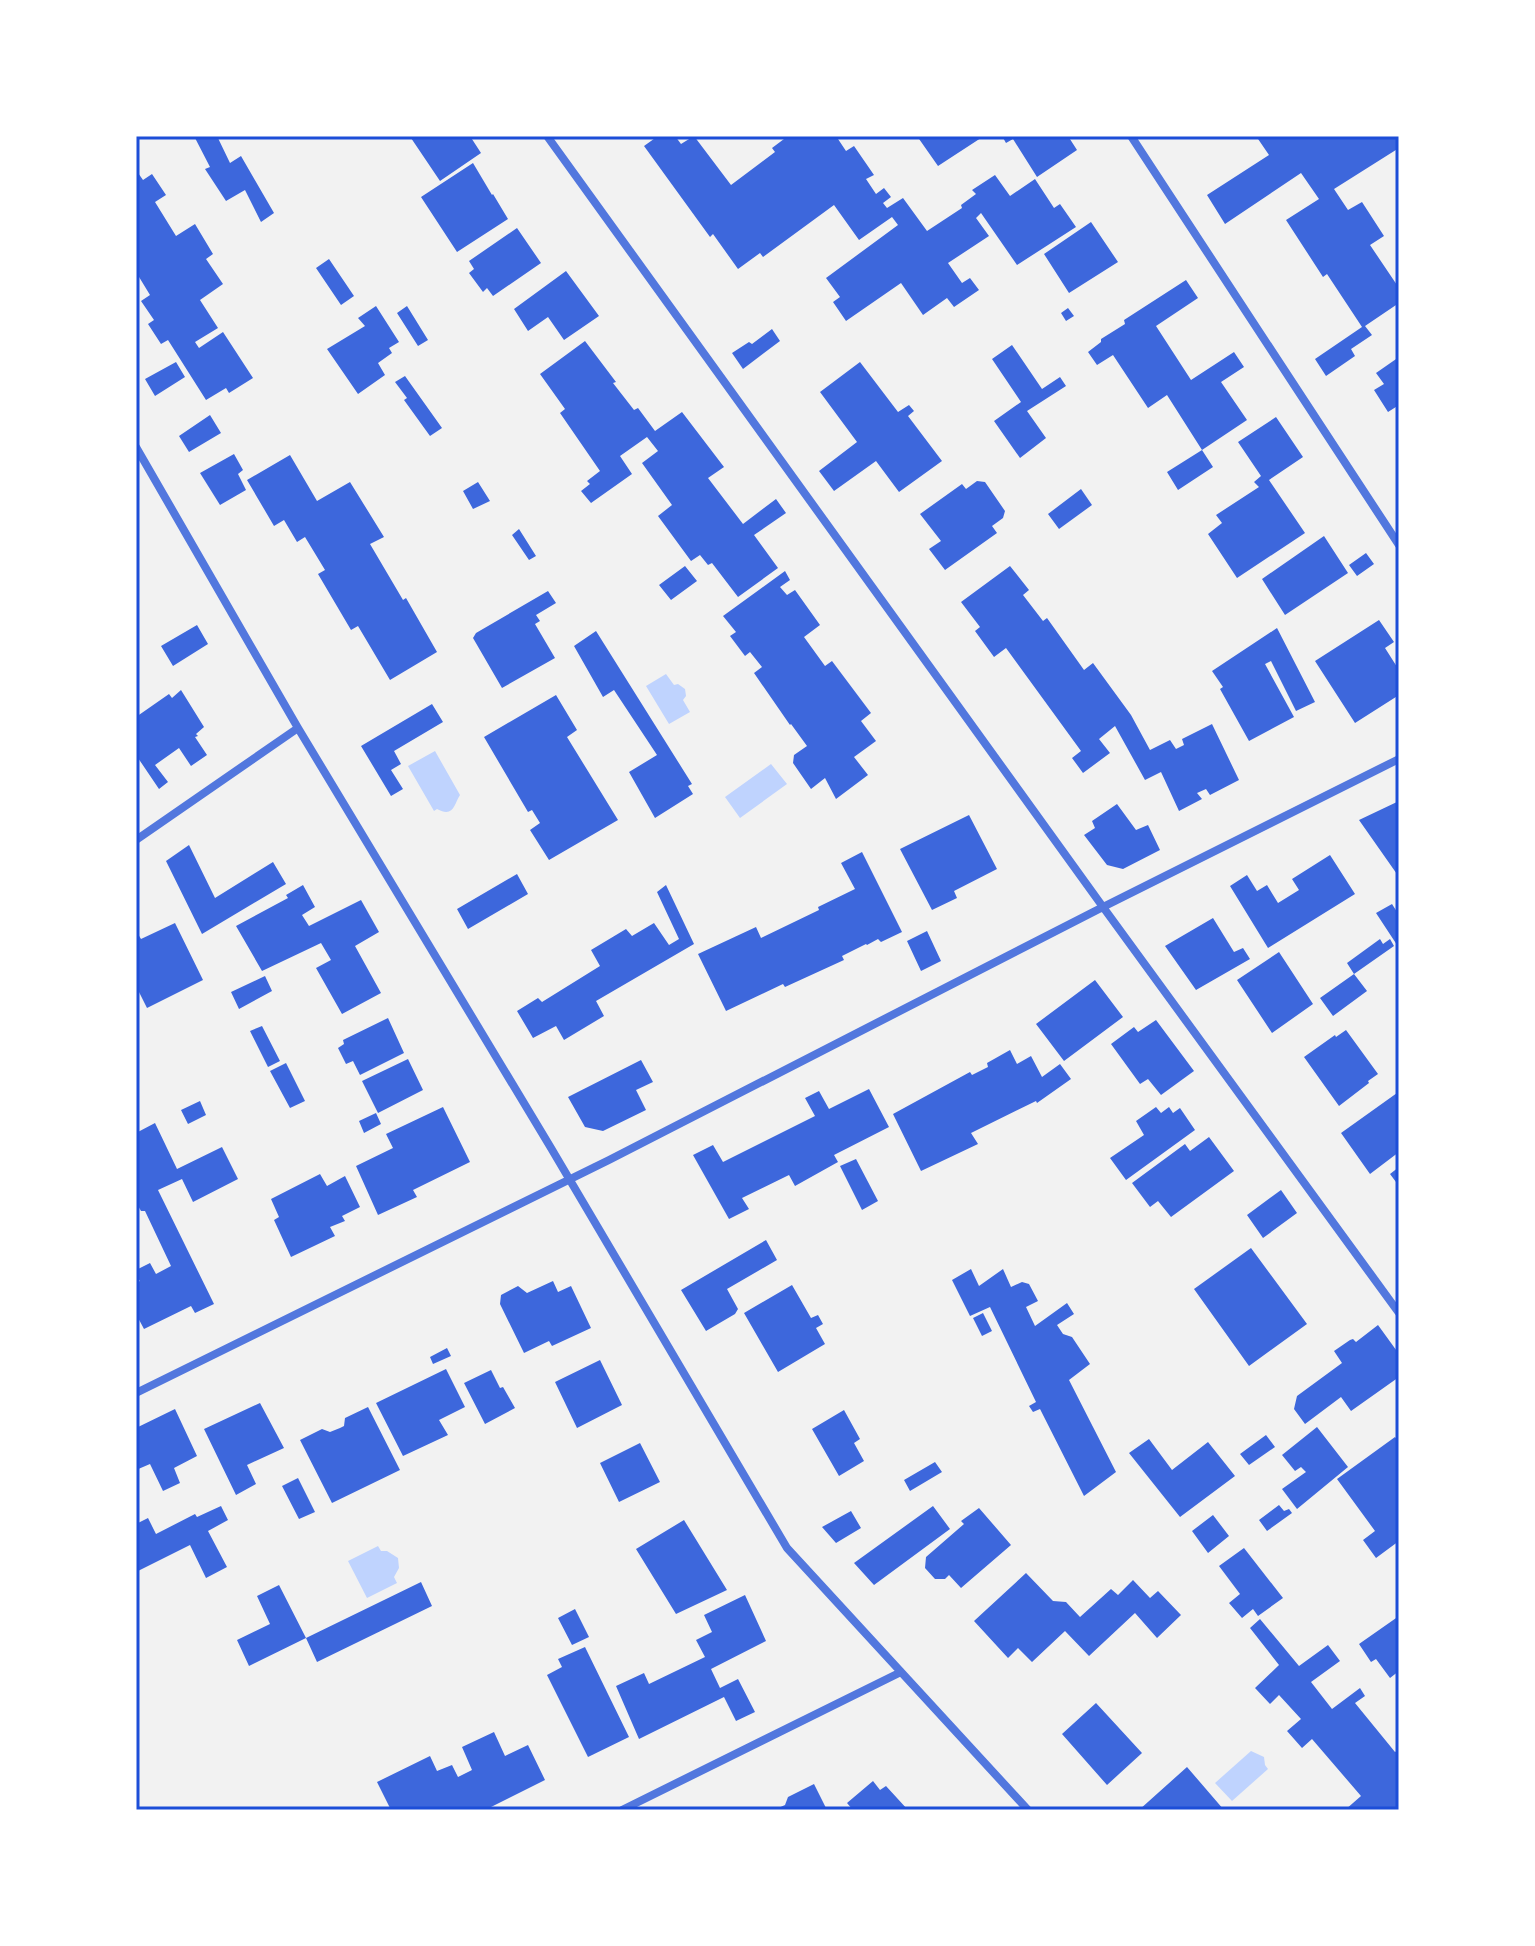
<svg xmlns="http://www.w3.org/2000/svg" width="1535" height="1946" font-family="Cabin,sans-serif">
  <style>
    .water { fill: #bfd3fe }
    .building { fill: #3d67dc }
    .lines { fill: none; stroke-linecap: round; stroke-linejoin: round }
    .minor { stroke: #5277de; stroke-width: 8 }
    .neatline { fill: none; stroke: #1d4ed8; stroke-width: 3 }
  </style>
  <rect width="100%" height="100%" fill="#f2f2f2"/>
  <!-- water -->
  <path class="water" d="M666 674 674 685 678 684 685 689 686 696 683 700 690 712 669 724 646 686Z
    M435 751 460 795C454 804 454 818 437 809L434 811 408 766Z
    M771 764 787 784 740 818 725 797Z
    M378 1546 381 1551H387L398 1558 399 1568 394 1577 397 1583 367 1598 348 1561Z
    M1251 1751 1264 1757 1265 1765 1268 1769 1232 1801 1215 1783Z"/>
  <!-- building -->
  <path class="building" d="M194 136H217L230 163 241 156 274 213 261 222 245 190 226 201 205 169 210 167Z
    M415 136H470L481 153 440 181 411 138Z
    M658 136H675L681 144 694 136 731 185 775 152 772 148 788 136H836L846 151 854 146 874 175 866 179 876 194 884 188 891 197 883 203 887 208 903 198 927 231 962 208 961 205 976 194 972 190 995 175 1010 196 1035 179 1054 208 1060 204 1076 227 1017 265 981 213 976 218 989 236 948 263 962 283 970 278 979 290 954 307 947 298 923 315 901 283 846 321 833 302 840 297 826 278 898 225 892 217 859 240 834 205 763 257 760 253 738 269 713 234 710 237 644 146Z
    M917 136H984L938 166Z
    M1002 136H1068L1077 150 1037 177 1013 139 1006 143Z
    M1256 136H1399V148L1334 189 1348 210 1362 202 1384 236 1370 245 1399 288V303L1365 326 1372 335 1351 349 1355 356 1326 376 1315 359 1362 327 1327 274 1323 277 1286 220 1319 199 1301 173 1225 224 1207 195 1269 155Z
    M473 163 492 195 493 194 508 219 457 252 421 197Z
    M136 170 143 180 152 174 166 195 155 202 176 236 195 224 213 254 206 259 223 284 200 300 218 328 195 342 199 348 223 332 253 378 229 393 226 388 206 400 168 340 161 344 148 324 154 320 141 301 150 295 136 272Z
    M1091 222 1118 262 1069 293 1044 254Z
    M517 228 541 263 493 296 487 288 483 292 469 273 474 269 469 261Z
    M329 259 354 296 341 305 316 268Z
    M566 271 599 316 564 340 548 317 528 331 514 309Z
    M1186 280 1198 298 1156 326 1191 380 1234 352 1244 367 1221 382 1247 420 1202 450 1213 467 1178 490 1167 472 1202 450 1167 395 1148 408 1113 355 1097 365 1088 352 1101 342V339L1125 324 1124 320Z
    M376 306 399 342 389 348 392 353 378 363 385 375 358 394 327 349 365 326 358 318Z
    M407 306 428 340 418 346 397 313Z
    M1068 308 1074 316 1066 321 1061 313Z
    M772 329 780 341 743 369 732 353 749 342 752 344Z
    M585 341 616 382 613 383 634 410 638 408 655 431 682 412 724 467 708 478 743 524 776 499 786 513 754 535 778 568 738 597 712 563 708 565 700 555 691 561 658 516 672 505 642 463 658 451 647 437 620 456 632 474 591 503 581 491 590 484 587 481 600 471 560 413 565 409 540 374Z
    M1012 345 1042 389 1060 377 1066 386 1027 411 1046 438 1020 458 994 421 1021 402 992 359Z
    M1399 357V405L1388 412 1374 390 1384 384 1376 373Z
    M176 362 185 377 155 396 145 379Z
    M860 362 898 412 909 405 914 411 908 416 942 461 899 492 876 461 834 491 819 471 857 442 820 392Z
    M405 376 442 428 430 436 404 400 407 398 395 382Z
    M210 415 221 433 189 452 179 436Z
    M1276 417 1303 457 1269 480 1305 533 1237 578 1208 534 1222 523 1216 515 1259 487 1254 482 1261 476 1238 442Z
    M234 454 243 470 238 474 246 490 220 505 200 473Z
    M290 455 317 501 350 482 384 537 370 544 403 600 406 598 437 652 390 680 358 626 351 630 318 574 325 570 305 537 297 542 284 520 274 526 247 480Z
    M977 481 985 482 1005 511 1003 518 992 526 997 533 945 570 929 549 941 541 920 514 962 484 966 489Z
    M478 482 490 501 473 509 463 491Z
    M1081 489 1092 505 1059 529 1048 514Z
    M519 529 536 556 529 560 512 535Z
    M1324 536 1348 573 1285 615 1262 579Z
    M1366 553 1374 564 1357 576 1349 565Z
    M685 566 697 581 671 600 659 585Z
    M1010 566 1029 590 1023 595 1043 621 1047 618 1084 670 1093 663 1131 715 1150 750 1170 740 1176 749 1184 745 1182 739 1212 724 1239 780 1210 795 1206 789 1197 793 1202 799 1179 811 1161 772 1145 780 1115 726 1099 739 1110 753 1083 773 1072 758 1081 751 1006 648 994 657 975 631 980 627 961 602Z
    M785 571 790 580 780 587 787 595 795 590 820 625 804 637 825 666 832 661 871 713 861 721 876 741 854 757 868 775 836 799 825 778 811 789 793 763 794 755 807 746 791 724 790 725 754 673 762 667 750 652 745 656 730 636 736 632 723 616Z
    M548 591 556 603 536 615 540 621 535 624 555 658 502 688 473 638 476 633Z
    M1379 620 1394 642 1385 648 1399 670V695L1355 723 1315 661Z
    M197 625 208 644 173 666 161 646Z
    M1277 628 1315 702 1296 711 1271 661 1265 664 1294 717 1249 741 1220 689 1223 687 1212 671Z
    M596 631 692 784 688 786 693 794 655 818 629 772 657 755 614 690 603 697 574 646Z
    M181 690 204 727 196 734 198 736 195 737 207 755 191 766 179 748 155 765 168 782 159 789 136 755V717L169 694 172 698Z
    M556 695 577 730 567 737 618 820 549 860 530 830 540 823 532 810 528 812 484 737Z
    M432 704 443 722 394 751 401 764 391 770 403 789 391 796 361 746Z
    M1399 801V877L1359 820Z
    M1117 804 1136 830 1148 825 1160 850 1123 869 1107 865 1084 835 1095 828 1092 821Z
    M969 815 997 869 954 891 957 898 932 910 900 849Z
    M189 845 215 898 273 862 286 884 202 934 166 861Z
    M862 852 902 932 881 942 878 939 867 945 866 944 842 956 844 960 785 987 783 984 726 1011 698 954 756 927 761 938 819 910 818 907 855 889 841 863Z
    M1330 855 1355 894 1268 948 1230 886 1247 875 1257 891 1267 885 1278 903 1299 890 1292 879Z
    M517 874 528 894 468 929 457 909Z
    M303 885 315 907 302 915 309 926 361 900 379 932 355 946 381 993 342 1014 316 968 331 960 321 943 262 971 236 926 288 898 286 895Z
    M666 885 694 944 596 1001 604 1016 564 1040 556 1026 533 1038 517 1011 538 998 542 1002 600 966 591 950 626 929 632 936 654 923 669 945 679 939 657 892Z
    M1392 904 1399 915V948L1376 913Z
    M1213 918 1234 952 1243 948 1250 959 1196 990 1165 946Z
    M175 923 203 980 147 1008 136 986V935L138 934 141 939Z
    M927 931 941 961 921 971 907 941Z
    M1380 939 1383 944 1390 939 1394 946 1354 974 1347 963Z
    M1279 952 1313 1004 1272 1033 1237 980Z
    M1354 974 1367 991 1333 1016 1320 998Z
    M265 976 272 991 239 1009 231 992Z
    M1095 980 1123 1017 1064 1061 1036 1024Z
    M388 1018 404 1053 360 1075 353 1061 346 1064 338 1048 344 1044 343 1040Z
    M1156 1020 1194 1071 1161 1095 1148 1079 1140 1084 1111 1044 1134 1027 1138 1032Z
    M262 1026 280 1061 268 1067 250 1031Z
    M1346 1030 1378 1074 1368 1081 1369 1083 1339 1106 1304 1057 1335 1035 1336 1037Z
    M1010 1050 1017 1064 1031 1056 1042 1077 1060 1064 1071 1079 1037 1103 1036 1101 971 1133 978 1144 921 1171 893 1114 970 1072 972 1075 988 1067 987 1063Z
    M408 1059 423 1090 378 1113 362 1081Z
    M641 1060 653 1082 636 1090 646 1110 603 1131 585 1127 568 1097Z
    M286 1063 305 1101 290 1108 270 1071Z
    M869 1089 889 1127 834 1155 838 1162 795 1186 789 1175 742 1198 749 1209 729 1219 693 1155 713 1145 723 1162 815 1116 805 1098 819 1091 829 1109Z
    M1397 1093 1399 1096V1152L1370 1174 1341 1133Z
    M200 1101 206 1115 188 1124 181 1110Z
    M443 1107 470 1162 413 1190 417 1197 378 1215 356 1166 393 1148 386 1134Z
    M1156 1107 1161 1113 1169 1107 1173 1113 1180 1108 1195 1130 1126 1180 1110 1158 1144 1135 1136 1121Z
    M376 1113 381 1124 364 1133 359 1121Z
    M155 1123 177 1169 222 1147 238 1179 193 1202 182 1179 158 1190 214 1304 195 1313 191 1306 144 1329 136 1314V1283L140 1281 136 1275V1270L150 1263 156 1274 171 1266 145 1211H141L136 1202V1133Z
    M1209 1137 1234 1171 1171 1217 1158 1201 1150 1207 1132 1183 1185 1144 1190 1151Z
    M856 1159 878 1201 862 1210 840 1166Z
    M1399 1167V1186L1390 1174Z
    M320 1174 327 1186 345 1176 360 1207 342 1216 345 1221 330 1227 335 1236 291 1257 274 1220 279 1217 271 1199Z
    M1281 1190 1297 1213 1263 1238 1247 1215Z
    M766 1240 777 1260 727 1289 738 1309 735 1314 706 1331 681 1290Z
    M1251 1248 1307 1324 1249 1366 1194 1289Z
    M971 1269 979 1286 1003 1269 1011 1287 1022 1282 1029 1284 1038 1301 1026 1307 1035 1326 1067 1303 1074 1314 1057 1325 1063 1334 1072 1337 1090 1364 1069 1380 1116 1472 1084 1496 1040 1409 1033 1412 1029 1406 1036 1402 990 1307 970 1316 952 1280Z
    M553 1281 558 1292 571 1286 591 1328 552 1346 549 1341 524 1353 500 1304 501 1295 518 1286 527 1293Z
    M792 1285 811 1318 818 1315 823 1324 816 1328 825 1344 778 1372 744 1313Z
    M983 1313 992 1331 982 1336 973 1318Z
    M1378 1325 1399 1354V1377L1351 1411 1341 1397 1305 1424 1294 1409 1297 1396 1342 1363 1334 1351 1350 1340 1353 1339 1356 1342Z
    M447 1348 451 1356 433 1364 430 1357Z
    M600 1360 622 1405 577 1428 555 1382Z
    M446 1369 465 1407 439 1420 448 1435 403 1456 376 1403Z
    M491 1370 500 1388 503 1387 515 1408 485 1424 464 1383Z
    M260 1403 284 1448 247 1465 256 1484 236 1495 204 1429Z
    M368 1407 400 1470 332 1503 300 1440 322 1429 330 1432 340 1428 344 1426 345 1418Z
    M175 1409 197 1456 174 1468 180 1483 163 1491 150 1464 136 1470V1428Z
    M844 1410 860 1439 854 1443 864 1461 839 1476 812 1429Z
    M1317 1427 1348 1467 1297 1509 1282 1489 1306 1472 1301 1467 1295 1471 1282 1455Z
    M1266 1435 1275 1447 1249 1465 1240 1454Z
    M1395 1437 1399 1442V1513L1397 1515 1399 1518V1541L1376 1558 1363 1540 1375 1531 1337 1479Z
    M1149 1439 1172 1470 1208 1442 1235 1476 1180 1517 1129 1453Z
    M640 1443 660 1482 619 1502 600 1463Z
    M935 1462 942 1472 910 1491 904 1480Z
    M298 1478 315 1512 299 1519 282 1486Z
    M1279 1505 1284 1511 1289 1509 1292 1513 1267 1531 1259 1520Z
    M221 1506 228 1520 208 1531 227 1567 206 1578 190 1545 136 1572V1524L148 1518 156 1534 195 1514 197 1517Z
    M933 1506 950 1529 874 1585 854 1563Z
    M979 1508 1011 1545 961 1588 949 1575 945 1579H935L925 1568 926 1557 964 1524 961 1521Z
    M851 1511 861 1528 836 1543 822 1527Z
    M1213 1515 1229 1536 1208 1553 1192 1531Z
    M684 1520 727 1590 676 1614 636 1549Z
    M1244 1548 1283 1598 1258 1616 1253 1609 1242 1618 1229 1603 1240 1594 1219 1566Z
    M1026 1573 1053 1601 1066 1602 1080 1617 1111 1589 1118 1595 1133 1580 1150 1598 1158 1591 1181 1615 1157 1638 1135 1613 1089 1656 1065 1631 1032 1662 1018 1648 1008 1658 974 1621Z
    M421 1582 432 1606 317 1662 306 1638 249 1666 237 1640 270 1624 257 1596 279 1585 306 1638Z
    M745 1595 766 1641 711 1669 720 1688 738 1679 755 1712 736 1721 724 1697 639 1739 616 1686 644 1673 649 1684 705 1657 696 1640 712 1632 704 1615Z
    M575 1609 589 1637 572 1645 558 1618Z
    M1399 1616V1671L1390 1678 1376 1659 1371 1662 1359 1644Z
    M1260 1619 1299 1666 1328 1645 1340 1661 1311 1682 1332 1709 1360 1688 1365 1696 1355 1703 1395 1752 1399 1750V1810H1345L1361 1796 1312 1739 1302 1748 1287 1731 1301 1719 1279 1695 1270 1704 1255 1688 1279 1665 1250 1628Z
    M585 1647 629 1737 588 1757 547 1675 562 1667 558 1659Z
    M1096 1703 1142 1753 1107 1785 1062 1734Z
    M494 1732 505 1756 528 1745 545 1780 485 1810H391L377 1782 430 1756 437 1771 452 1765 458 1777 472 1770 462 1747Z
    M1187 1767 1224 1810H1139Z
    M873 1781 880 1790 886 1786 908 1810H853L847 1803Z
    M814 1784 827 1810H774L785 1805 788 1797Z"/>
  <g class="lines">
    <!-- minor -->
    <path class="minor" d="M547 136 1103 907 1399 1313
      M1131 136 1399 545
      M136 447 298 728 551 1148 787 1548 1028 1810
      M136 840 298 728
      M136 1393 609 1160 1103 907 1399 759
      M622 1810 901 1672"/>
  </g>
  <!-- border -->
  <rect width="1535" height="1946" fill="none" stroke="#ffffff" stroke-width="276"/>
  <rect x="138" y="138" width="1259" height="1670" class="neatline"/>
</svg>
